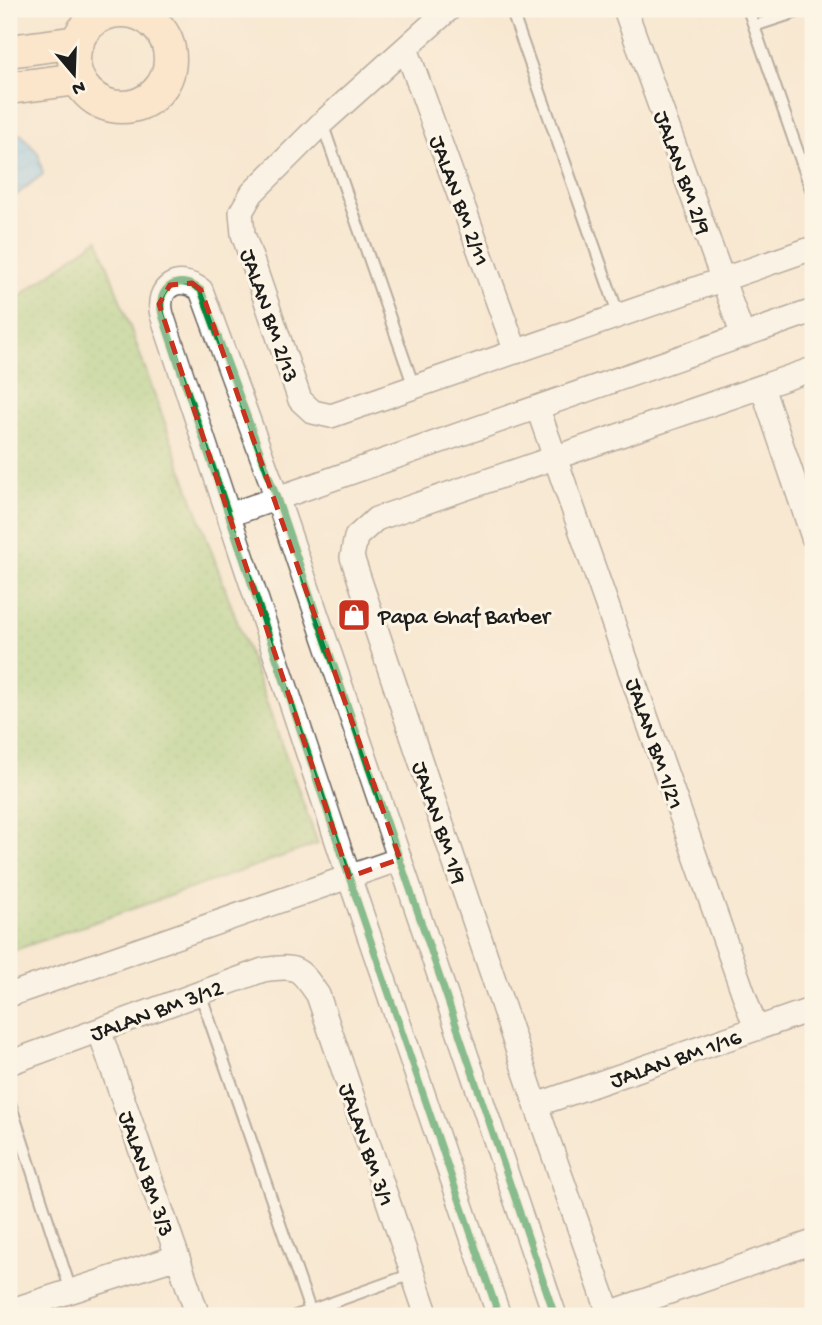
<svg xmlns="http://www.w3.org/2000/svg" width="822" height="1325" font-family="'Gochi Hand',sans-serif">
  <style>
    .grass { fill: url(#grass-dots); stroke: #5e754c; stroke-width: 2 }
    .water { fill: url(#water-waves); stroke: #486d84; stroke-width: 2 }
    .lines { fill: none; stroke-linecap: round; stroke-linejoin: round }
    .lane-casing { stroke: #69635c; stroke-width: 14 }
    .street-casing { stroke: #69635c; stroke-width: 26 }
    .secondary-casing { stroke: #69635c; stroke-width: 35 }
    .lane { stroke: #fff; stroke-width: 10 }
    .street { stroke: #fff; stroke-width: 23 }
    .secondary { stroke: #fee4c5; stroke-width: 32 }
    .cycleway-casing { stroke: #fcf5e5; stroke-width: 11 }
    .cycleway { stroke: #00873e; stroke-width: 7 }
    .marked { fill: none; stroke: #c8321e; stroke-width: 5; stroke-dasharray: 14 9; stroke-linejoin: round }
    .labels { text-anchor: middle; stroke-width: 6; stroke-linejoin: round; paint-order: stroke }
    .street-label { font-size: 23px; fill: #1c1c1c; stroke: #fcf5e5 }
    .poi-label { font-size: 23px; fill: #1c1c1c; stroke: #fcf5e5; text-anchor: start }
  </style>
  <defs>
    <pattern id="grass-dots" width="8" height="8" patternUnits="userSpaceOnUse" patternTransform="scale(1.75)"><rect width="8" height="8" fill="#a0ce7c"/><path d="M2 2h.1M6 6h.1" fill="none" stroke="#89b06b" stroke-width="1.8" stroke-linecap="round"/></pattern>
    <pattern id="water-waves" width="16" height="10" patternUnits="userSpaceOnUse" patternTransform="scale(1.75)"><rect width="16" height="10" fill="#75beed"/><path d="M0 5q4-4 8 0t8 0" fill="none" stroke="#65a3cb"/></pattern>
  </defs>
  <rect width="100%" height="100%" fill="#fcf5e5"/>
  <filter id="ink" filterUnits="userSpaceOnUse"><feTurbulence type="fractalNoise" baseFrequency=".0143" numOctaves="2"/><feDisplacementMap in="SourceGraphic" scale="14" xChannelSelector="R" yChannelSelector="G"/><feConvolveMatrix kernelMatrix="1 2 1 2 8 2 1 2 1" color-interpolation-filters="sRGB"/></filter>
  <filter id="wash" filterUnits="userSpaceOnUse"><feTurbulence type="fractalNoise" baseFrequency=".00686" numOctaves="4" result="noise"/><feDisplacementMap in="SourceGraphic" scale="28" xChannelSelector="R" yChannelSelector="G"/><feGaussianBlur stdDeviation="1.57" result="paint"/><feColorMatrix in="noise" values="0 0 0 0 0 0 0 0 0 0 0 0 0 0 0 0 0 1.4 0 .05"/><feComposite in="paint" operator="in"/></filter>
  <g filter="url(#wash)">
    <rect width="100%" height="100%" fill="#f8e8d2"/>
    <!-- grass -->
    <path class="grass" d="M98 239 318 844 9 952V304Z"/>
    <!-- water -->
    <path class="water" d="M21 134 38 153 43 174 9 201V135Z"/>
  </g>
  <g filter="url(#ink)">
    <g class="lines">
      <defs>
        <path id="lane" d="M511 9 619 316
          M748 9 813 195
          M754 26 806 9
          M322 123 414 387
          M200 993 312 1316
          M9 1100 71 1291
          M295 1316 412 1274"/>
        <path id="street" d="M449 9 322 123 252 193 241 212 243 234 300 400 313 412 331 416 813 248
          M625 9 743 336
          M406 48 516 352
          M762 387 813 537
          M538 409 756 1029
          M229 515 813 311
          M9 995 400 859
          M99 1030 198 1316
          M9 1063 263 970C297 965 299 967 318 995L427 1316
          M536 1105 813 1009
          M9 1311 177 1257
          M609 1313 813 1242
          M499 1316 349 877 162 315C155 287 178 273 201 290L277 498 555 1316
          M610 1316 536 1105 352 557 356 537 376 519 813 369"/>
        <path id="secondary" d="M74 59a48 48 0 1 1 96 0a48 48 0 1 1-96 0Z
          M9 51 78 42
          M9 88 78 79"/>
      </defs>
      <!-- lane casing -->
      <use href="#lane" class="lane-casing"/>
      <!-- street casing -->
      <use href="#street" class="street-casing"/>
      <!-- secondary casing -->
      <use href="#secondary" class="secondary-casing"/>
      <!-- lane -->
      <use href="#lane" class="lane"/>
      <!-- street -->
      <use href="#street" class="street"/>
      <!-- secondary -->
      <use href="#secondary" class="secondary"/>
      <defs>
        <path id="cycleway" d="M499 1316 349 877 162 315C155 287 178 273 201 290L277 498 555 1316"/>
      </defs>
      <!-- cycleway casing -->
      <use href="#cycleway" class="cycleway-casing"/>
      <!-- cycleway -->
      <use href="#cycleway" class="cycleway"/>
    </g>
  </g>
  <!-- marked area -->
  <path d="M0 0H822V1325H0ZM192 283 201 290 400 859 349 877 159 304 170 285Z" fill="#f8e8d2" fill-opacity=".55" fill-rule="evenodd"/>
  <path class="marked" d="M192 283 201 290 400 859 349 877 159 304 170 285Z"/>
  <!-- icons -->
  <defs>
    <symbol id="shop-square" viewBox="-11 -11 22 22"><rect x="-9" y="-9" width="18" height="18" rx="4" fill="#c8321e" stroke="#fcf5e5"/><path d="M-5-2.5h2.3a2.7 3.5 0 0 1 5.4 0H5L5.5 6h-11ZM-1.5-2.5h3a1.5 2.3 0 0 0-3 0Z" fill="#fff"/></symbol>
  </defs>
  <g fill-rule="evenodd">
    <use href="#shop-square" x="335" y="596" width="38" height="38"/>
  </g>
  <g class="labels">
    <!-- street labels -->
    <g class="street-label">
      <text transform="translate(684 172) rotate(70)" y="8">JALAN BM 2/9</text>
      <text transform="translate(461 200) rotate(70)" y="8">JALAN BM 2/11</text>
      <text transform="translate(271 315) rotate(71)" y="8">JALAN BM 2/13</text>
      <text transform="translate(656 743) rotate(71)" y="8">JALAN BM 1/21</text>
      <text transform="translate(441 822) rotate(71)" y="8">JALAN BM 1/9</text>
      <text transform="translate(156 1009) rotate(-20)" y="8">JALAN BM 3/12</text>
      <text transform="translate(675 1057) rotate(-19)" y="8">JALAN BM 1/16</text>
      <text transform="translate(368 1144) rotate(71)" y="8">JALAN BM 3/1</text>
      <text transform="translate(148 1173) rotate(71)" y="8">JALAN BM 3/3</text>
    </g>
    <!-- poi labels -->
    <g class="poi-label">
      <text x="378" y="623">Papa Ghaf Barber</text>
    </g>
  </g>
  <!-- margin -->
  <rect width="822" height="1325" fill="none" stroke="#fcf5e5" stroke-width="35"/>
  <!-- north arrow -->
  <g transform="translate(74 74) rotate(161)" stroke="#fcf5e5" stroke-width="5" paint-order="stroke">
  <path d="M0-5L12 26L0 18L-12 26Z" fill="#1c1c1c"/>
  <text y="-10" font-size="19" font-weight="bold" text-anchor="middle" fill="#1c1c1c">N</text>
  </g>
</svg>
